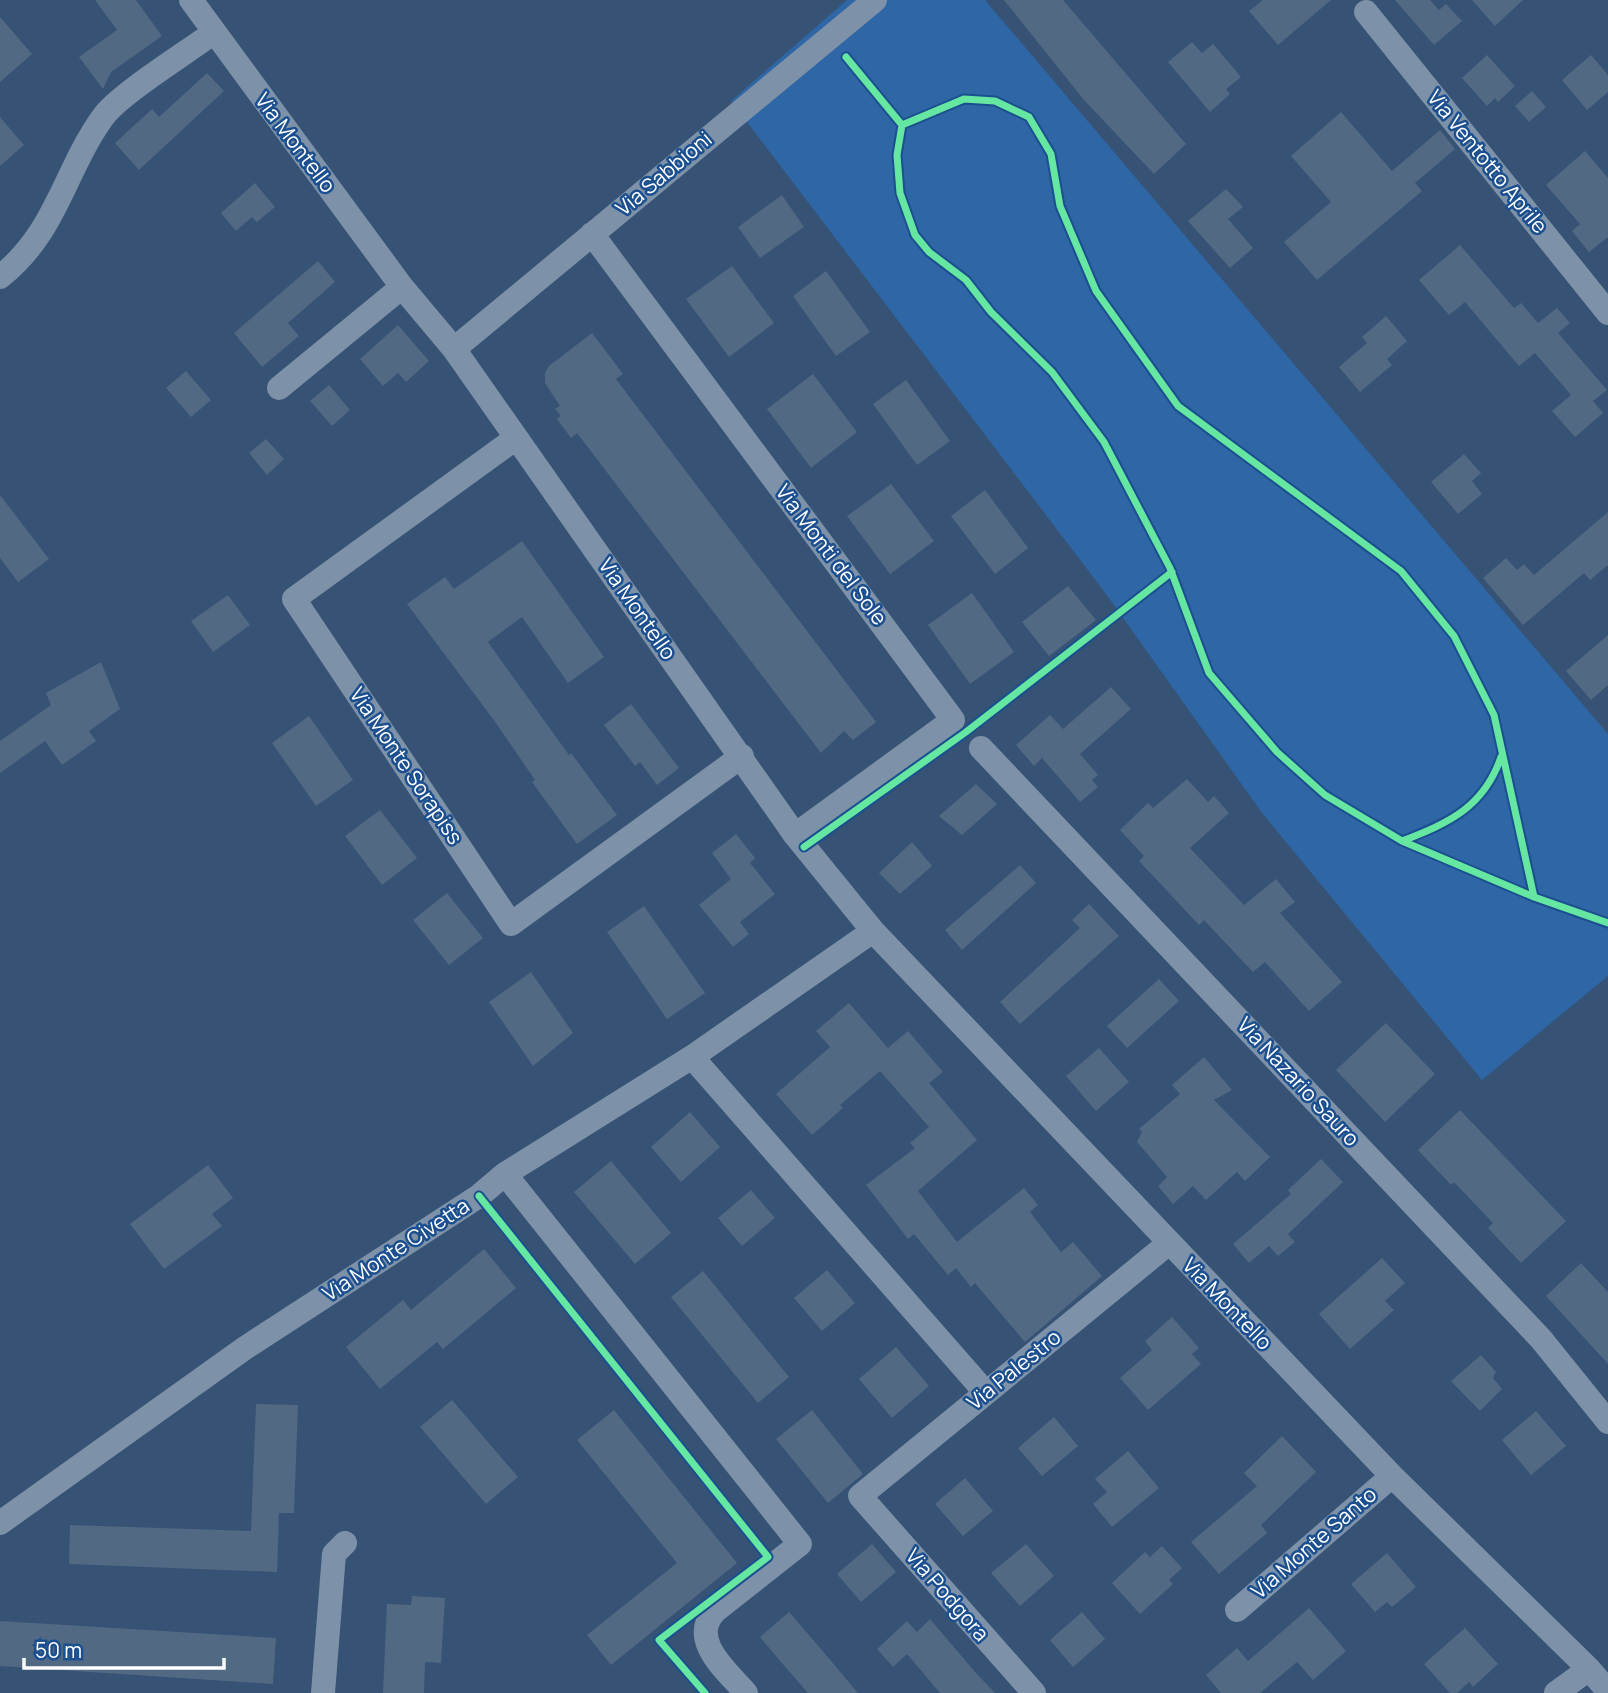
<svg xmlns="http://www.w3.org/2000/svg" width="1608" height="1693" font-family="Manrope,sans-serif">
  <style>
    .green { fill: #2f66a5 }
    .building { fill: #526984 }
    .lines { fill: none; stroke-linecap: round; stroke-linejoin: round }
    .street { stroke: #7d92a8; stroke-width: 24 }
    .cycleway-casing { stroke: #1b4f8f; stroke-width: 11 }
    .cycleway { stroke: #66e7a1; stroke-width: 7 }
    .labels { text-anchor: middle; stroke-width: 5; stroke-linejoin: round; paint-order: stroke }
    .street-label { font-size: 21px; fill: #fff; stroke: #1b4f8f }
  </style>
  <rect width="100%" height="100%" fill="#365274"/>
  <!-- green -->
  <path class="green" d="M847 0H985L1608 734V976L1482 1080 1262 813 1106 594 731 101Z"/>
  <!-- building -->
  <path class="building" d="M95 0H136L162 36 111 72 103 89 79 57 117 30Z
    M1004 0H1063L1186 144 1154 174 1084 100Z
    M1263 0H1331L1278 45 1249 11Z
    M1395 0H1430L1439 10 1446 4 1462 21 1434 45Z
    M1472 0H1523L1495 26Z
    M0 17 32 54 0 82Z
    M1192 42 1202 53 1213 44 1241 77 1226 89 1230 94 1210 112 1168 62Z
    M1487 55 1515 86 1498 102 1495 98 1487 106 1462 78Z
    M1591 55 1608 75V92L1587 110 1562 80Z
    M207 73 224 91 139 170 115 143 152 109 159 117Z
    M1532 91 1546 107 1529 122 1515 106Z
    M1341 112 1392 171 1440 130 1455 149 1415 183 1422 191 1317 280 1284 242 1331 202 1291 156Z
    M0 117 24 145 0 166Z
    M1585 151 1608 178V237L1589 252 1572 231 1580 224 1546 185Z
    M255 183 275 207 257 222 252 217 236 231 221 213Z
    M1226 189 1243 207 1228 219 1253 248 1230 268 1188 221Z
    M782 195 804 227 760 258 738 227Z
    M1460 245 1514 308 1521 303 1538 323 1557 308 1570 323 1558 333 1607 390 1593 401 1603 413 1575 437 1552 411 1571 395 1535 353 1519 366 1465 302 1449 315 1419 280Z
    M318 261 335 282 288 323 299 336 262 367 234 333Z
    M732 266 774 323 729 357 686 299Z
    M826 271 870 332 836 356 793 296Z
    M1386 316 1407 341 1387 359 1392 365 1360 392 1339 367 1367 343 1362 337Z
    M398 325 429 361 406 382 398 373 383 386 360 359Z
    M592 333 623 374 616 379 876 722 853 740 844 731 821 753 577 433 571 438 557 419 561 416 555 409 560 406 545 383V373L549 366Z
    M186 371 211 400 191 417 166 388Z
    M813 374 857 432 811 468 767 409Z
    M906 380 950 441 917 465 873 404Z
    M329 385 350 410 332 426 310 401Z
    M266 439 284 459 267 475 249 453Z
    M1464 454 1481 473 1472 481 1482 494 1458 514 1431 482Z
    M891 484 934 541 890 574 847 516Z
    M985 490 1028 548 995 574 951 516Z
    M0 495 49 559 18 582 0 558Z
    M1608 512V565L1590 580 1584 573 1523 625 1483 578 1506 558 1517 570 1524 564 1534 575Z
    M522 541 604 657 568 683 522 617 488 642 569 755 571 753 617 815 577 844 532 782 535 780 496 723 407 604 445 577 454 589Z
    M1068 586 1096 620 1049 656 1022 622Z
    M972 593 1014 652 970 684 928 625Z
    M228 595 250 625 213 652 191 621Z
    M1608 635V685L1591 700 1566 671Z
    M101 662 120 709 89 731 96 741 62 765 45 741 0 773V741L51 705 46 693Z
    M1111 687 1131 709 1080 754 1098 775 1092 780 1098 787 1080 802 1042 758 1034 766 1016 745 1050 715 1063 729Z
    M631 704 679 768 657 785 640 762 635 766 604 725Z
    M309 716 353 780 316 806 272 743Z
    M1187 779 1208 802 1214 796 1229 813 1190 848 1244 905 1276 879 1295 902 1280 913 1342 982 1309 1011 1265 962 1253 972 1204 920 1199 925 1139 861 1144 856 1120 830 1148 803 1153 808Z
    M976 784 997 804 962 835 939 816Z
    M380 810 417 858 382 885 345 836Z
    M736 834 755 858 750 863 775 894 740 922 749 934 733 947 699 905 731 879 712 853Z
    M912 842 932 866 900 894 879 873Z
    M1020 865 1036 883 962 950 945 930Z
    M447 893 483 938 449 965 413 920Z
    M1089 904 1119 936 1020 1024 1000 1002 1080 928 1072 920Z
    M644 906 705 993 667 1019 607 932Z
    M531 972 573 1033 533 1066 489 1002Z
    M1159 979 1179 1001 1127 1048 1107 1026Z
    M849 1003 888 1048 908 1031 943 1072 929 1083 977 1140 918 1191 957 1242 1024 1188 1038 1205 1030 1212 1061 1252 1073 1242 1102 1276 1025 1342 975 1283 971 1287 956 1268 948 1275 914 1234 908 1239 866 1185 915 1148 910 1143 929 1127 880 1071 840 1105 843 1108 812 1135 776 1094 830 1047 816 1031Z
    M1386 1023 1435 1074 1385 1122 1336 1070Z
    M1099 1048 1129 1082 1096 1111 1066 1076Z
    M1204 1057 1232 1090 1214 1100 1270 1157 1245 1181 1237 1172 1206 1200 1193 1186 1173 1204 1158 1186 1167 1177 1137 1142 1142 1132 1139 1129 1180 1094 1172 1085Z
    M1460 1110 1566 1221 1521 1263 1488 1228 1493 1223 1454 1182 1451 1185 1418 1150Z
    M690 1112 720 1147 681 1182 651 1147Z
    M1321 1159 1343 1182 1288 1234 1295 1242 1278 1256 1269 1246 1249 1263 1233 1244 1291 1194 1288 1190Z
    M611 1161 671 1233 635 1264 574 1192Z
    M208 1165 233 1198 212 1214 222 1226 164 1269 130 1224Z
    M751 1190 775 1218 742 1246 718 1218Z
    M484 1249 516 1288 443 1349 437 1342 380 1389 346 1347 403 1300 411 1310Z
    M1382 1258 1405 1283 1385 1301 1394 1310 1350 1349 1319 1314Z
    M1581 1263 1608 1292V1364L1546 1296Z
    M827 1270 855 1303 822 1331 794 1298Z
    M703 1271 789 1377 758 1403 671 1297Z
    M1172 1317 1199 1348 1192 1354 1201 1364 1148 1410 1120 1378 1152 1350 1145 1341Z
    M896 1347 929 1386 892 1418 859 1379Z
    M1481 1355 1496 1372 1493 1378 1502 1389 1480 1411 1451 1381Z
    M452 1400 518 1477 486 1504 420 1427Z
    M256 1404 298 1405 294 1513H279L277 1572 69 1564 70 1525 251 1531Z
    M614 1410 737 1563 611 1665 587 1635 677 1563 577 1440Z
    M812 1410 863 1474 828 1503 776 1439Z
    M1536 1411 1566 1446 1531 1475 1502 1440Z
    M1054 1417 1078 1446 1042 1476 1018 1448Z
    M1282 1436 1316 1472 1261 1525 1267 1533 1219 1574 1191 1542 1257 1486 1244 1473Z
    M1128 1451 1159 1488 1112 1527 1093 1504 1107 1492 1095 1479Z
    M965 1478 993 1511 963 1536 935 1504Z
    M872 1544 896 1572 861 1602 837 1574Z
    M1026 1544 1054 1576 1020 1606 991 1573Z
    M1162 1546 1182 1568 1169 1580 1173 1584 1140 1614 1112 1583 1145 1552 1150 1557Z
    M1387 1553 1416 1587 1392 1607 1387 1602 1375 1612 1351 1584Z
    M412 1596 445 1598 441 1663 425 1662 424 1693H383L387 1604 411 1605Z
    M1309 1608 1346 1651 1313 1680 1297 1662 1260 1693H1221L1206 1675 1237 1648 1248 1661Z
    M789 1612 821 1649 858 1693H808L781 1662 760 1637Z
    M1082 1612 1105 1639 1073 1667 1050 1640Z
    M930 1619 976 1673 995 1693H940L907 1654 893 1667 877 1649 907 1621 917 1632Z
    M0 1621 276 1638 273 1684 0 1666Z
    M1465 1628 1498 1664 1473 1687 1469 1682 1457 1693H1450L1424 1664Z"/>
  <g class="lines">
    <!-- street -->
    <path class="street" d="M191 0 402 287 454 349 795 835 873 931 1392 1476 1589 1669
      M1366 12 1608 313
      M592 234 953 720 795 835
      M0 277C57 232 64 171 103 117 118 95 189 51 213 33
      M454 349 875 0
      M279 388 402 287
      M516 438 294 599 511 924 742 756
      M981 748 1541 1339 1608 1422
      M692 1057 986 1393
      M505 1174 692 1057 873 931
      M0 1523 245 1348 479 1196 505 1174 800 1544 715 1611C688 1640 727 1671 746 1693
      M1237 1610 1392 1476
      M323 1693 334 1554 345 1543
      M1034 1693 860 1496 1169 1243
      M1556 1693 1589 1669 1608 1691"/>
    <defs>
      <path id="cycleway" d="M846 57 902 125 897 155 900 193 915 235 929 252 966 280 991 312 1052 372 1104 442 1170 568 1209 673 1277 752 1325 795 1402 841 1534 897 1608 923
        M902 125 964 99 995 101 1029 117 1051 154 1060 206 1096 291 1178 406 1401 571 1454 636 1494 715 1534 897
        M1402 841C1449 823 1484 807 1501 757
        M804 847 966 732 1172 572
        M479 1196 768 1557 659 1640 705 1693"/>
    </defs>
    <!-- cycleway casing -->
    <use href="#cycleway" class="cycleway-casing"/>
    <!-- cycleway -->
    <use href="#cycleway" class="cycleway"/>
  </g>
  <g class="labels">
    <!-- street labels -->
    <g class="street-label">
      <text transform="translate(295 143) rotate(53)" y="7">Via Montello</text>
      <text transform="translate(1487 162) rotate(51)" y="7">Via Ventotto Aprile</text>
      <text transform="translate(664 174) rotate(-40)" y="7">Via Sabbioni</text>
      <text transform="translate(831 555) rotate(53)" y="7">Via Monti del Sole</text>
      <text transform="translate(637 609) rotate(55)" y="7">Via Montello</text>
      <text transform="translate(406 766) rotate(56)" y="7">Via Monte Sorapiss</text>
      <text transform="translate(1298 1082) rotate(47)" y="7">Via Nazario Sauro</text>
      <text transform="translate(396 1250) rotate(-33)" y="7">Via Monte Civetta</text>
      <text transform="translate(1227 1304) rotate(46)" y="7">Via Montello</text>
      <text transform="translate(1014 1370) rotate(-39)" y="7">Via Palestro</text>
      <text transform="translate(1314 1543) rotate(-41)" y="7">Via Monte Santo</text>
      <text transform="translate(947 1595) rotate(49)" y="7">Via Podgora</text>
    </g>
  </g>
  <!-- scale -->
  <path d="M24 1658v10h200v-10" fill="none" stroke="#ffffff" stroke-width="3.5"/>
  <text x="35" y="1658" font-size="21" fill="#ffffff" stroke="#1b4f8f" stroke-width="5" paint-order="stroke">50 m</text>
</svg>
